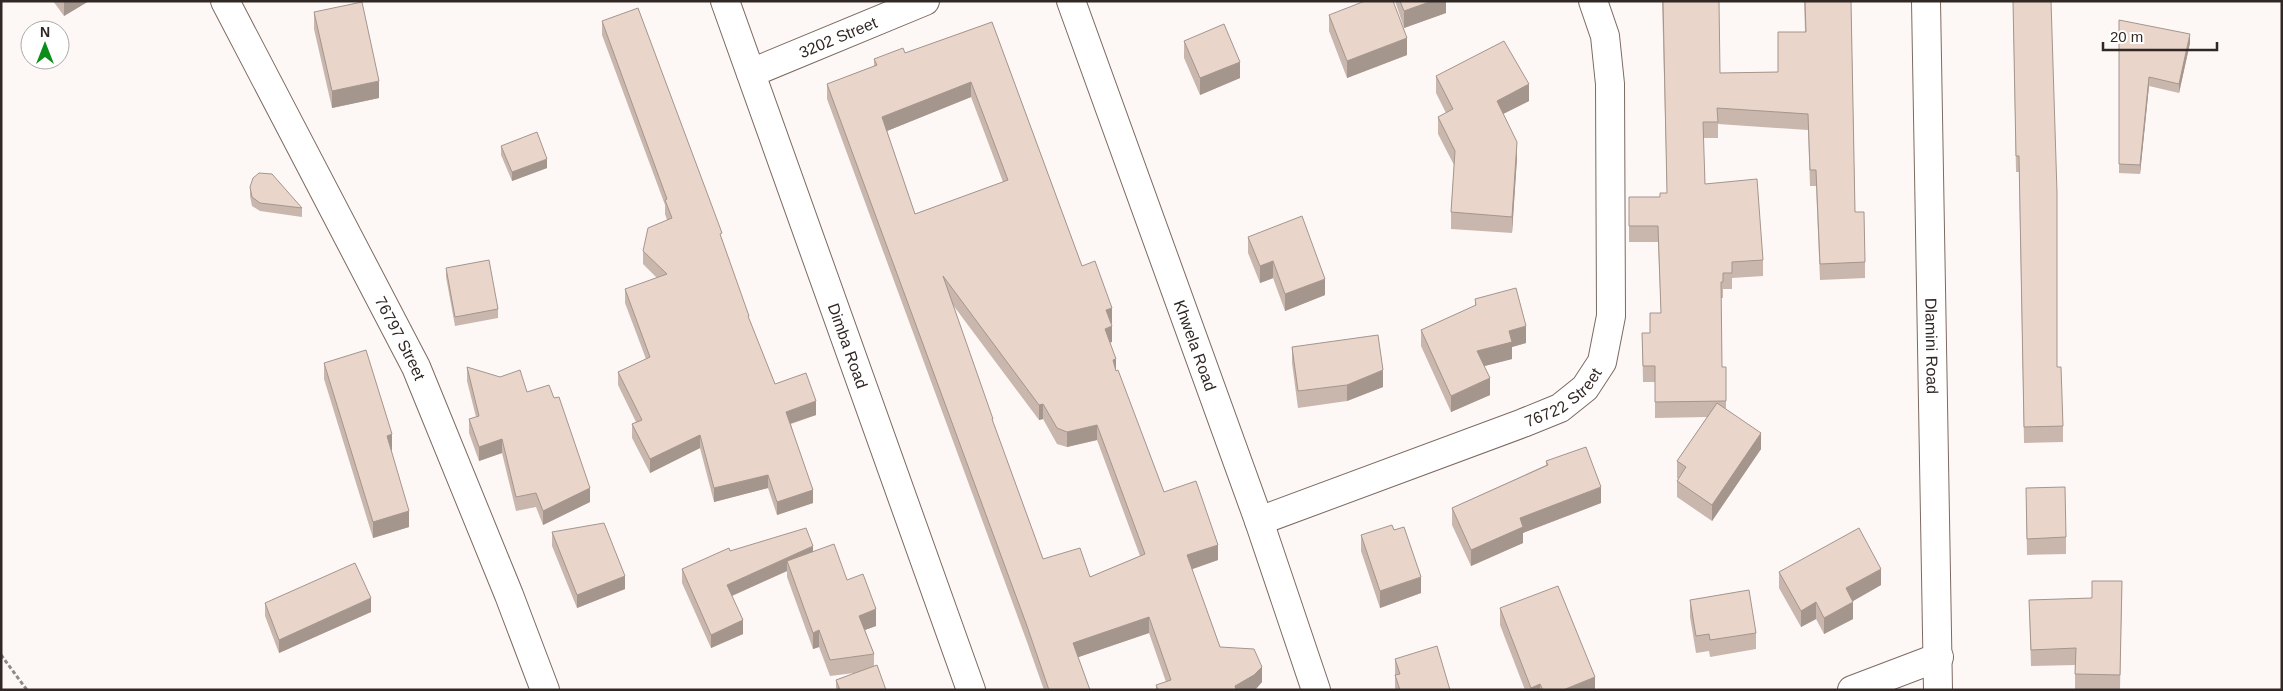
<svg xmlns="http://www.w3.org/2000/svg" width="2283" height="691" font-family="Arial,sans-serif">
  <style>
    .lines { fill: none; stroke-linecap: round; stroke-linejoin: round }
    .minor-casing { stroke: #7d6a61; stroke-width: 30 }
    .path { stroke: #908987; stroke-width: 3; stroke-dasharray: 4 2.5; stroke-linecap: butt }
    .minor { stroke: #fff; stroke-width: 28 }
    .wall { fill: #c9b7ae; fill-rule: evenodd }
    .shaded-wall { fill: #a4958d }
    .building { fill: #ead5ca; stroke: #a4958d; fill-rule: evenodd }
    .labels { text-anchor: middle; stroke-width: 4.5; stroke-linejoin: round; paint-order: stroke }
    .street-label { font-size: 16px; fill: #312825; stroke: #fff }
  </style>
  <rect width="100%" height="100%" fill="#fdf8f6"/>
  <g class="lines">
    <defs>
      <g id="minor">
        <path id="s1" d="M225 1 416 367 509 595 545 690"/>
        <path id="s2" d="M725 1 971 690"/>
        <path id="s3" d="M1071 1 1259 521 1316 690"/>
        <path id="s4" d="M1926 1 1938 690"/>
        <path id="s5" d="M751 73 925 1"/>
        <path id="s6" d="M1259 521 1523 423 1560 408 1585 388 1602 362 1611 316 1610 84 1605 36 1593 1"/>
        <path d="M1852 690 1939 657"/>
      </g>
    </defs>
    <!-- minor casing -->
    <use href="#minor" class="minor-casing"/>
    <!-- path -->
    <path class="path" d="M1 655 27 690"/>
    <!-- minor -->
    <use href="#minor" class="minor"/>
  </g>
  <!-- wall -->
  <path class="wall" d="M53 1H89L64 16Z
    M1395 1H1446V13L1404 28Z
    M1662 1 1720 73 1778 72 1805 32 1804 1H1851L1855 212 1865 262V278L1820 280 1816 186H1810L1808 130 1718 124V138H1703L1705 184 1763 260V276L1732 278V289H1723V298H1721L1722 367H1726V409L1761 449 1712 521 1677 497V481L1678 479 1677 478V461L1707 417 1655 418V382H1643L1642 333H1650V313H1661L1658 242H1629V197H1660L1667 193Z
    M2013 1 2057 367 2063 426V442L2024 443 2019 172H2016Z
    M314 12 379 98 332 108 314 29Z
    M1329 15 1407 55 1347 78 1329 31Z
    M2119 20 2190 43 2179 93 2149 86 2140 174 2119 173Z
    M602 21 722 239 749 320 775 384 816 415 791 424 813 503 777 515 768 488 714 502 700 448 650 473 632 438V424L636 422 618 385V372L646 359 625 303V289L657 278 643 264V251L667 220 665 214V205L602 35Z
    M992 22 1082 266 1112 323 1111 324 1112 342H1110L1116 371 1164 492 1218 560 1192 569 1220 647 1262 682 1255 690H1156V685L1166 682 1149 633 1078 657 1090 690H1044L1027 642 827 99V84L874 66V59L905 53ZM971 97 1003 182 915 214 887 131ZM953 305 1039 420 1043 419 1057 444 1067 447 1097 440 1140 556 1090 577 1043 559 993 424Z
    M1184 41 1240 78 1200 95 1184 58Z
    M1436 76 1529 101 1503 114 1517 158 1512 233 1451 229V212L1454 165 1438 134V117L1446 113 1436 93Z
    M501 146 547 168 512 181 501 155Z
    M250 187 302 208V217L260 211 252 206 250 196Z
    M1248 237 1325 295 1285 311 1273 278 1260 283 1248 253Z
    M446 268 498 309V318L455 326 446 277Z
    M1475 299 1526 343 1512 347V359L1484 366 1490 395 1451 412 1421 346V330L1475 306Z
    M1292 347 1383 387 1347 401 1298 408 1292 363Z
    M324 363 392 450 391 451 409 527 373 538 324 379Z
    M467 367 527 392 590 502 543 525 536 507 516 511 502 453 479 461 469 433V419L476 417 467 381Z
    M1546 461 1601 503 1523 533V543L1471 566 1452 525V508L1546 465Z
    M2026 504 2066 537V554L2027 555Z
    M552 532 625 589 577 608 552 546Z
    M1361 535 1421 593 1380 608 1361 551Z
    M730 551H813L847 580 876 626 865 630 874 654V666L886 690H836V680L854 673 830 676 819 647 813 649 787 577V571L732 596 743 634 711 648 682 583V569Z
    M1779 572 1881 585 1853 601V619L1824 634 1816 619 1801 627 1779 588Z
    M2122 581 2120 690H2075V665L2031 666 2029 600 2092 598Z
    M1690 600 1756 633V649L1710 657 1709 651 1696 653 1690 617Z
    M265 603 371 612 279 653 265 616Z
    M1500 608 1595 690H1525L1500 625Z
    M1395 659 1450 690H1395Z"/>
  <!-- shaded-wall -->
  <path class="shaded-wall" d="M64 1H89L64 16Z
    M1432 1H1446V13L1404 28V11Z
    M2190 34V43L2179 93V84Z
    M1407 38V55L1347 78V61Z
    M1240 62V78L1200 95V78Z
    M2149 77V86L2140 174V165Z
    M379 81V98L332 108V91Z
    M971 82V97L882 133V117Z
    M1529 84V101L1497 117V101Z
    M1517 142V158L1512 233V217Z
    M547 159V168L512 181V172Z
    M1273 261V278L1260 283V266Z
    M1325 279V295L1285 311V294Z
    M1112 308V323L1106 325V310Z
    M1112 326V342L1105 344V329Z
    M1526 326V343L1512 347V359L1477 368V351L1509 331Z
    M1116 359V374L1113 360Z
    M1383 370V387L1347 401V385Z
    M1490 378V395L1451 412V396Z
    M816 401V415L786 425V412Z
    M1043 404V419L1039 420V405Z
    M1097 425V440L1067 447V432Z
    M1761 433V449L1712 521V505Z
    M392 434V450L387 452V436Z
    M700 435V448L650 473V459Z
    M502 439V453L479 461V447Z
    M768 475V488L714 502V488Z
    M1601 487V503L1523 533V543L1471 566V550L1520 518Z
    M590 488V502L543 525V511Z
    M813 490V503L777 515V502Z
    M409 511V527L373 538V522Z
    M1218 545V560L1187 571V555Z
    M813 546V559L787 561V571L727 598V585Z
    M1881 569V585L1846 605V588Z
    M625 576V589L577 608V595Z
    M1421 577V593L1380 608V591Z
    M371 598V612L279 653V640Z
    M1816 602V619L1801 627V611Z
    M1853 602V619L1824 634V618Z
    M876 609V626L859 632V616Z
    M1149 617V633L1073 659V643Z
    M743 620V634L711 648V635Z
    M819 630V647L813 649V633Z
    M1262 667V682L1255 690H1235V686Z
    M1595 677V690H1563Z
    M1540 684V690H1531V688Z"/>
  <!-- building -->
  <path class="building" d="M1365 1H1393L1407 38 1347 61 1329 15Z
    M1400 1H1432L1404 11Z
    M1663 1H1719L1720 73 1778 72V32H1806L1805 1H1851L1855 212H1864L1865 262 1820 264 1816 170H1810L1808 114 1717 108 1718 122H1703L1705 184 1757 179 1763 260 1732 262V273H1723V282H1721L1722 367H1726V401L1655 402V366H1643L1642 333H1650V313H1661L1658 226H1629V197H1660V193H1667Z
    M2013 1H2051L2057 193V367H2061L2063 426 2024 427 2019 156H2016Z
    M362 2 379 81 332 91 314 12Z
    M638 8 722 233 720 234 749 316H748L775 384 806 373 816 401 786 412 813 490 777 502 768 475 714 488 700 435 650 459 632 424 642 420 618 372 650 357 625 289 667 274 643 251 648 228 672 218 665 200 667 199 602 21Z
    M2119 20 2190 34 2179 84 2149 77 2140 165 2119 164Z
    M992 22 1082 266 1095 261 1112 308 1106 310 1112 326 1105 329 1116 359 1113 360 1116 371 1118 370 1164 492 1196 481 1218 545 1187 555 1220 647 1254 649 1262 667 1254 675 1235 686 1236 690H1158L1156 685 1171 680 1149 617 1073 643 1090 690H1049L1027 626 827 84 877 65 874 59 903 48 905 53ZM971 82 1008 180 915 214 882 117ZM943 276 1039 405 1043 404 1057 428 1067 432 1097 425 1145 554 1090 577 1080 548 1043 559 992 419H993Z
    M1224 24 1240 62 1200 78 1184 41Z
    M1504 41 1529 84 1497 101 1517 142 1512 217 1451 212 1455 151 1438 117 1453 109 1436 76Z
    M537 132 547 159 512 172 501 146Z
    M259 173 272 174 302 208 260 203 252 197 250 187 253 178Z
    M1302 216 1325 279 1285 294 1273 261 1260 266 1248 237Z
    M489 260 498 309 455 317 446 268Z
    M1516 288 1526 326 1509 331 1512 342 1477 351 1490 378 1451 396 1421 330 1476 305 1475 299Z
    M1378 335 1383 370 1347 385 1298 391 1292 347Z
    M366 350 392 434 387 436 409 511 373 522 324 363Z
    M467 367 500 377 520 370 527 392 549 385 554 398 559 397 590 488 543 511 536 493 516 497 502 439 479 447 469 419 479 416Z
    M1717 403 1761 433 1712 505 1677 481 1686 467 1677 461Z
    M1586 447 1601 487 1520 518 1523 527 1471 550 1452 508 1548 465 1546 461Z
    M2065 487 2066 537 2027 539 2026 488Z
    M604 523 625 576 577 595 552 532Z
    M1392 525 1394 530 1404 527 1421 577 1380 591 1361 535Z
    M806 528 813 546 727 585 743 620 711 635 682 569 729 548 730 551Z
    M1859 528 1881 569 1846 588 1853 602 1824 618 1816 602 1801 611 1779 572Z
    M834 544 847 580 863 574 876 609 859 616 874 654 830 660 819 630 813 633 787 561Z
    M355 563 371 598 279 640 265 603Z
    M2092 581H2122L2120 675 2075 674 2076 648 2031 650 2029 600 2092 598Z
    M1558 586 1595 677 1563 690H1543L1540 684 1531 688 1500 608Z
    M1749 590 1756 633 1710 640 1709 634 1696 636 1690 600Z
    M1437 646 1450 690H1400L1395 675 1400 674 1395 659Z
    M877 665 886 690H840L836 680Z"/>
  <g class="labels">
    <!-- street labels -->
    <g class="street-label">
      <text dy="6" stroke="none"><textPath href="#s5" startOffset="94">3202 Street</textPath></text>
      <text dy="6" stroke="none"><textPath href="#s1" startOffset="380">76797 Street</textPath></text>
      <text dy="6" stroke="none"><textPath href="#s3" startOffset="366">Khwela Road</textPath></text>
      <text dy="6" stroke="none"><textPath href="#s2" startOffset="366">Dimba Road</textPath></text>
      <text dy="6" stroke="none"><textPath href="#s4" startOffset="345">Dlamini Road</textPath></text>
      <text dy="6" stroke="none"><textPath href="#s6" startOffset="330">76722 Street</textPath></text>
    </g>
  </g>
  <!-- border -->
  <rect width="2283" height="691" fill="none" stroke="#312825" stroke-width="5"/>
  <!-- north arrow -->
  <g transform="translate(45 45)"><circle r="24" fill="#ffffff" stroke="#ada9a8"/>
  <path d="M0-4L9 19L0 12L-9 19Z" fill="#0c8c18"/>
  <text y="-8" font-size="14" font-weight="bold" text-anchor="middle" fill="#312825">N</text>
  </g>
  <!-- scale -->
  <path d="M2103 42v8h114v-8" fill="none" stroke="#312825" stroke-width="2.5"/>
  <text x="2110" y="42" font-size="15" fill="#312825" stroke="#ffffff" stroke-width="4" paint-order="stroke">20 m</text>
</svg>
